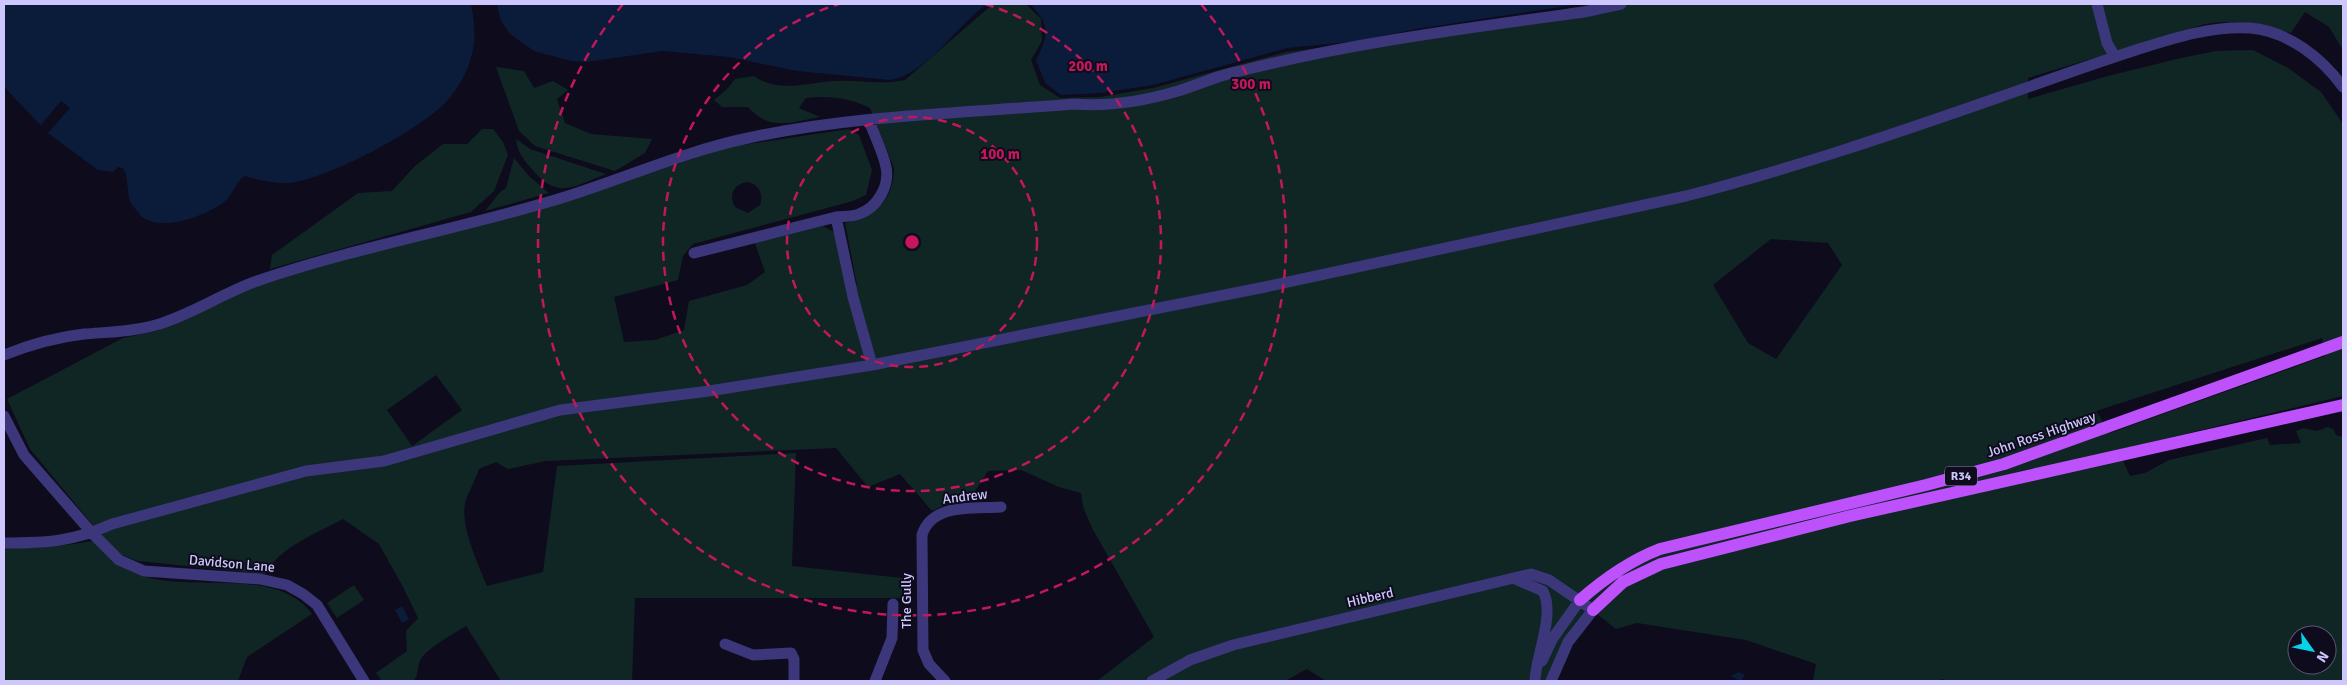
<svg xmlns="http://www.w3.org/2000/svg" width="2347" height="685" font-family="Signika,sans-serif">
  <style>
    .green { fill: #0f2625; fill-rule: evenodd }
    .water { fill: #0b1c3b }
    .pier { fill: #0e0b1c }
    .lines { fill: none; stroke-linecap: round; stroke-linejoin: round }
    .minor { stroke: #3b377a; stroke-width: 11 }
    .major { stroke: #bd51fb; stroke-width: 12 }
    .ring { fill: none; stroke: #c2185b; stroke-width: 2.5; stroke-dasharray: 9 6 }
    .labels { text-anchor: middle; stroke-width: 4; stroke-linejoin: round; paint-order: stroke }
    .shield { fill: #0e0b1c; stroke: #948fba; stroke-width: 1 }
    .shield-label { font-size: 12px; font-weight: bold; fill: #cec7fe }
    .street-label { font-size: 14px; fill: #cec7fe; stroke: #0e0b1c }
    .centre { fill: #c2185b; stroke: #0e0b1c; stroke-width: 2.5 }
    .ring-label { font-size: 15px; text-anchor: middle; font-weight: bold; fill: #c2185b; stroke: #0e0b1c; stroke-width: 4; stroke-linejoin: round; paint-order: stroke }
  </style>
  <rect width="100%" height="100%" fill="#0e0b1c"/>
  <!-- green -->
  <path class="green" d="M993 4H1026L1041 19 1042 41 1031 60 1040 85 1060 98 1100 97 1153 88 1286 52 1358 43 1595 4H2343V50L2329 27 2305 12 2291 33C2256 23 2242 19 2205 24L2028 78V99L2108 76 2181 58 2216 51 2253 50 2288 68 2321 92 2343 124V396L2118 450 2130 476 2145 473 2169 460 2267 438 2270 445 2301 443 2296 431 2303 428 2317 431 2328 427 2334 430 2336 435 2343 437V681H1947L1943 679 1938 681H1813L1816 664 1746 640 1637 623 1616 629 1597 614 1573 645 1557 681H1326L1307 669 1285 681H1097L1154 637 1092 528 1083 507 1081 493 1059 487 1021 470 988 471 975 491 932 511 900 474 868 487 836 448 546 461 508 469 496 462 479 469C476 479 471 487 467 497 457 521 478 563 487 586L543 572 557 466 796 453 792 566 902 578V598H635L632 681H501L466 626C454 634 428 647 421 659 416 667 420 675 413 681H382L376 673 407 651 406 631 418 618 403 587 379 544 343 519C316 534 281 546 265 574L138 561 122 555 102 536 30 449 7 399 123 338 157 331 257 284 635 178 728 147 849 129 859 135 872 170 866 195 853 201 693 244 683 256 678 280 614 297 624 342 655 340 684 330 689 301 747 285 765 272 755 243 823 226 834 232 846 287 857 285 845 223C875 216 894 200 894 168L870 108C851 98 828 95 806 98L799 108 820 117C792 122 770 132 748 107H722L714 100 727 89 735 79 754 76C778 94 809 82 836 81 860 80 881 85 905 80ZM748 182C759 185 764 194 760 205L748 213 735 207C728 195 734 183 748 182ZM1771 239 1828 243 1842 265 1776 359 1748 343 1713 285ZM2322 338 2325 356 2110 433 2096 411ZM436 375 462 410 412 446 387 410ZM2297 635H2327V665H2297Z
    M496 67 524 71 534 88 553 81 568 90 557 99 565 123 591 134 652 139 645 153 615 171 535 146 519 131Z
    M482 129H493L503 142 508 155 494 191 471 212 270 269 272 255 358 193 392 191 415 166 443 144H467Z
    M516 139 530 149 606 174C571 188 557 200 530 167 522 158 517 150 516 139Z
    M514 158 529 176 549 193 485 211 500 192 506 188Z
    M93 541C106 554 118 566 135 573 186 596 275 563 312 614L247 657 238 681H4V548L52 547Z
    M354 585 364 600 337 618 327 603Z"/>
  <!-- water -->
  <path class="water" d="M4 4H471C475 26 477 41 469 64 465 77 455 92 445 103 418 131 329 178 290 183 275 184 259 180 245 176 235 182 233 195 223 203 204 216 163 232 142 217 139 214 135 208 132 205 125 194 130 178 123 168L118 167 113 172 98 170 48 133 7 90 4 85Z
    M497 4H987C956 25 928 74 890 80L797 71 729 57 662 51 587 62 571 61 534 51 510 34 500 19Z
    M1030 4H1580L1416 29 1358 41 1287 48 1153 85 1101 93 1061 95 1045 83 1036 60C1049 35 1050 25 1030 4Z
    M402 606 409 619 402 623 395 610Z
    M1739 672 1745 675 1741 681 1731 676Z"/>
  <!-- pier -->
  <path class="pier" d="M61 101 70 108 48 133 40 126Z"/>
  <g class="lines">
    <!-- minor -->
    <path class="minor" d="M2097 4 2107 43 2115 57
      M836 217 853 297 872 365
      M694 253 836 217C843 216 852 217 859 214 877 208 890 186 886 167 883 152 874 135 869 120
      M4 355C29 345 57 337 84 334 108 332 132 332 156 325 191 315 223 293 257 281 359 246 466 228 568 196 628 177 686 151 748 138 854 115 965 113 1074 104 1110 107 1144 101 1178 91 1198 85 1216 76 1236 72 1350 43 1468 28 1584 12L1621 4
      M4 416 24 455 92 533 119 560 144 571 260 579 287 585 303 594 317 605 364 681
      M4 543C46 543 72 542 112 524L306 471 384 461 560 410 709 391 872 365 1265 287 1686 196C1791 169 1894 134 1997 98 2043 82 2089 65 2136 50 2174 38 2210 26 2250 28 2288 31 2322 58 2343 87
      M1513 578 1543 591C1555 614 1537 653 1535 679
      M725 644 753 655 791 653 794 659V681
      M1542 661 1553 638 1580 600
      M875 681 892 638 893 604
      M945 681 929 664 923 650 922 535C932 503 973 509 1001 507
      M1152 681 1190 660 1233 645 1531 574 1549 580 1593 610 1568 642 1551 681"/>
    <!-- major -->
    <path class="major" d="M1580 600C1605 578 1629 561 1660 549L1926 485 2004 464 2343 342
      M1593 610 1623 582 1661 564 1850 516 2343 405"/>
  </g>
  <!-- distance rings -->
  <g class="ring">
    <circle cx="912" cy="242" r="125"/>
    <path d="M985 4A249 249 0 1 1 839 4"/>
    <path d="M1201 4A374 374 0 1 1 623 4"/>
  </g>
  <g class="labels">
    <!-- shield labels -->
    <rect class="shield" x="1945" y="466.5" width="32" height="19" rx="4"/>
    <g class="shield-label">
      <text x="1961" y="480">R34</text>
    </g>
    <!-- street labels -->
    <g class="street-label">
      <text transform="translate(2041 434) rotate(-19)" y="5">John Ross Highway</text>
      <text transform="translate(965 496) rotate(-7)" y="5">Andrew</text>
      <text transform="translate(232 563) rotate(5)" y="5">Davidson Lane</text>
      <text transform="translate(1370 597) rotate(-13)" y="5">Hibberd</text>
      <text transform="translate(906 601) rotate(-90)" y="5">The Gully</text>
    </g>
  </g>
  <circle cx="912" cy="242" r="8" class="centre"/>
  <g class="ring-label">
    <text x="1088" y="71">200 m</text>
    <text x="1251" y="89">300 m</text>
    <text x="1000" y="159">100 m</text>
  </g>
  <!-- border -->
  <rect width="2347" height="685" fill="none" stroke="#cec7fe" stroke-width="10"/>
  <!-- north arrow -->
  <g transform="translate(2312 650) rotate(123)"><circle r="24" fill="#0e0b1c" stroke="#5b5676"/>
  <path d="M0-4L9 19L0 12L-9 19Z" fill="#05d3ec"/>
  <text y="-8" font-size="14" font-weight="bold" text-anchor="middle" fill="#cec7fe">N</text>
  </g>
</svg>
